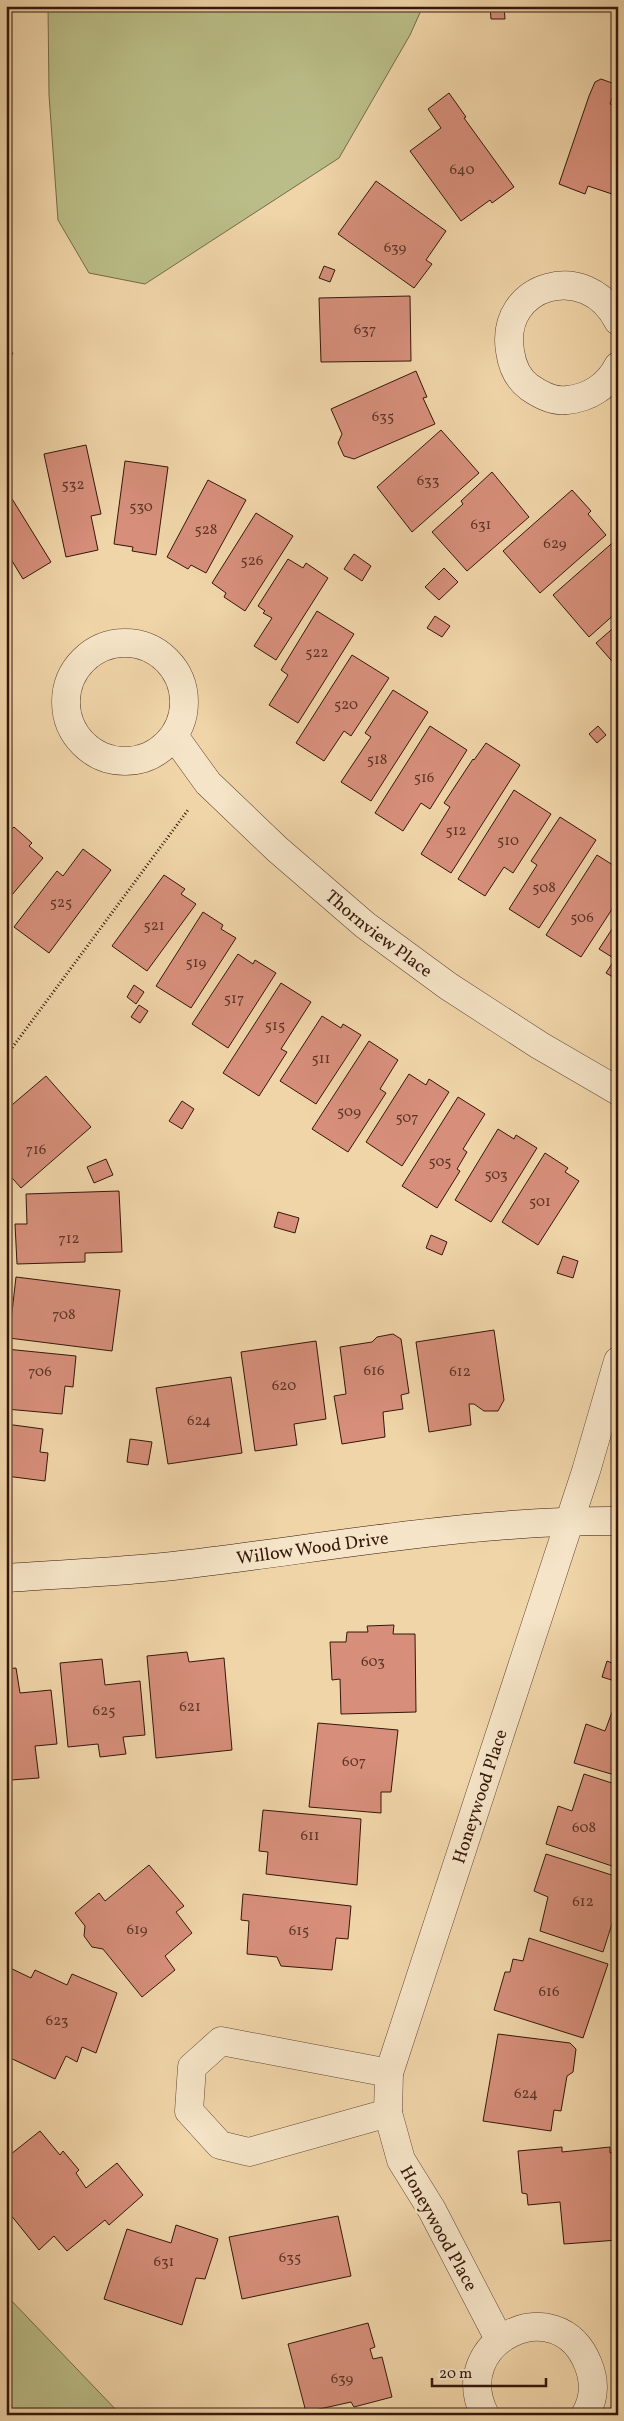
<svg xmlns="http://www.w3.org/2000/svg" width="624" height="2421" font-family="Vollkorn,serif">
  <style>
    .green { fill: #babd87; stroke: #776a48 }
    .building { fill: #d78f7b; stroke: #34170a }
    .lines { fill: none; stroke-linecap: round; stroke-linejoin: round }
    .street-casing { stroke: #634632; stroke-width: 29 }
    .secondary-casing { stroke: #34170a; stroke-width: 29 }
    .path { stroke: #34170a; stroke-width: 3; stroke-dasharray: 1 2.5; stroke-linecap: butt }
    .street { stroke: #f5e4c7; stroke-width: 28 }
    .secondary { stroke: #f5e4c7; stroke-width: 28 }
    .labels { text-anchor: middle; stroke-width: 5; stroke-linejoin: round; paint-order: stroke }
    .number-label { font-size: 15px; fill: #5d3526 }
    .street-label { font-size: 18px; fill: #34170a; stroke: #f5e4c7 }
  </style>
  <rect width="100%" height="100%" fill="#f0d5a9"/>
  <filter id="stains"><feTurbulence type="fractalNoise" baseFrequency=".004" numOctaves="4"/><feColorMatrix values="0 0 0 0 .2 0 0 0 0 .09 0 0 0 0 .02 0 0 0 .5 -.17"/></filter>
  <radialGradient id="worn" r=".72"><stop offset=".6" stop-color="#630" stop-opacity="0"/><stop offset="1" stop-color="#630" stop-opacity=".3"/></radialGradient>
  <!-- green -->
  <path class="green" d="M48 6H423L410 35 339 158 145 284 89 273 58 220 49 95Z
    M6 2295 121 2415H6Z"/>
  <!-- building -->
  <path class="building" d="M490 6H504L505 19H491Z
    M601 79 612 83 615 90 610 104 618 106V196L588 186 585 194 559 184 589 96 595 82Z
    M449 93 466 117 464 118 514 187 492 203 490 200 461 221 410 151 441 128 428 109Z
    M376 181 446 231 426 260 432 264 414 288 338 234Z
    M324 266 335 270 330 282 319 278Z
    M410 296 411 361 321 362 319 298Z
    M6 349 13 353 6 366Z
    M416 371 427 397 423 398 435 424 354 459 344 456 338 443 342 434 331 409Z
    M441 430 479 473 412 532 377 487Z
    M86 445 101 514 91 516 98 550 66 557 44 454Z
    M125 461 168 467 156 555 132 551 133 547 114 544Z
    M492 472 529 517 467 571 432 532 463 504 461 501Z
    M208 480 246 500 206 573 191 565 188 569 167 557Z
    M6 489 51 562 23 579 6 551Z
    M572 490 591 511 588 514 606 535 540 593 503 551Z
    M256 513 293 536 245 611 224 597 226 593 212 583Z
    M618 538V611L589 637 553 595Z
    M354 554 371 566 362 581 344 569Z
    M288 559 303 568 306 563 328 578 276 660 254 646 272 618 263 613 265 611 258 606Z
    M444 568 458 582 439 600 425 587Z
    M317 611 354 634 298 723 269 705 288 675 281 670Z
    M435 616 450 626 442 637 427 628Z
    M618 624V668L596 643Z
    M352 655 389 678 351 736 344 731 324 761 296 743Z
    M393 690 428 712 371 801 341 782 371 737 365 733Z
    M430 726 467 750 430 809 421 803 403 831 375 813Z
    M598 726 606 735 597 743 589 734Z
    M486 743 520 765 451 873 421 854 450 807 444 803 473 759 474 760Z
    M514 790 551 814 513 873 504 867 485 896 458 879Z
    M560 817 596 840 539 928 509 909 537 865 531 861Z
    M14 827 32 843 29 846 43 858 6 902V835Z
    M83 849 111 870 49 953 14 927 57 871 63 876Z
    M597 855 616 867 618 864V900L581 957 546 935Z
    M164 875 185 889 181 894 196 904 147 971 112 946Z
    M203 912 223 925 221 929 236 938 191 1008 156 986Z
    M618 920V980L606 973 615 959 599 949Z
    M238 954 253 964 255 960 276 973 228 1048 192 1024Z
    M281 983 311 1002 281 1049 287 1052 259 1096 223 1073Z
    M134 985 144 992 136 1004 127 997Z
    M139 1005 148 1011 140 1023 131 1017Z
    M322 1016 341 1028 343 1024 361 1035 316 1104 280 1081Z
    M369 1041 398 1060 380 1089 386 1093 348 1152 312 1129Z
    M409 1074 426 1085 429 1079 449 1092 402 1166 366 1142Z
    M46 1076 91 1127 21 1188 6 1171V1110Z
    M458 1097 485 1114 463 1149 467 1152 457 1169 460 1171 437 1208 402 1186Z
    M182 1101 194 1109 182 1129 169 1121Z
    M498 1129 514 1139 516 1135 537 1148 491 1222 455 1200Z
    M545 1153 568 1168 565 1172 579 1181 538 1245 502 1222Z
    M106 1159 113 1175 94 1183 87 1167Z
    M119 1191 122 1252 85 1253V1262L17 1264 15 1224H27L26 1194Z
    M278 1212 299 1218 295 1233 274 1227Z
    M431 1235 447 1242 442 1255 426 1248Z
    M563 1256 578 1261 573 1278 557 1273Z
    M16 1277 120 1290 112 1351 9 1338Z
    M494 1330 504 1400 498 1411H484L474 1404H469L471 1425 429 1432 416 1342Z
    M393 1334 401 1339 409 1393 401 1395 403 1409 383 1412 385 1437 342 1444 334 1396 346 1394 340 1347 372 1342 377 1337Z
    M316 1341 326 1419 294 1424 297 1445 255 1451 241 1352Z
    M6 1349 76 1356 73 1387 65 1386 62 1414 6 1409Z
    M231 1377 242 1453 168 1464 156 1388Z
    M6 1424 43 1429 40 1452 48 1453 45 1481 6 1476Z
    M130 1439 152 1442 148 1465 127 1462Z
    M394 1625 393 1634H415L416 1712 341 1714 340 1679 332 1680 330 1642H346L347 1632H368L367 1626Z
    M187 1652 189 1662 224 1658 232 1750 156 1758 147 1656Z
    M102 1659 105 1685 140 1681 145 1735 123 1737 126 1754 100 1757 98 1744 68 1747 60 1663Z
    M607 1661 617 1665 618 1661V1682L602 1677Z
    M16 1668 20 1693 51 1690 57 1744 35 1746 39 1778 11 1780 10 1760H6V1669Z
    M618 1696V1776L574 1763 586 1724 605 1731Z
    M318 1723 398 1730 391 1792H381V1813L309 1807Z
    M584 1774 618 1785V1868L546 1844 558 1806 572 1811Z
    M263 1810 361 1819 357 1885 266 1874 268 1852 259 1851Z
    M546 1854 618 1877V1905L603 1952 540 1931 548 1897 534 1891Z
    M149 1865 184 1906 176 1912 192 1933 165 1956 175 1970 142 1997 103 1949 92 1947 84 1936 85 1926 75 1913 99 1893 105 1901Z
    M243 1894 351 1906 348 1939 336 1938 332 1970 281 1966 277 1957 247 1954 249 1921 241 1920Z
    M529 1938 608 1964 583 2038 494 2010 505 1972H510L513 1959 523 1961Z
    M6 1966 31 1978 35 1970 67 1985 72 1974 117 1993 96 2053 82 2047 77 2062 66 2056 55 2079 6 2056Z
    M498 2034 570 2043 576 2049 573 2072 567 2076 561 2111 554 2110 551 2131 483 2121Z
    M40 2131 60 2155 63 2151 79 2170 76 2173 86 2188 117 2163 143 2195 109 2225 105 2220 67 2251 54 2236 39 2250 6 2209V2158Z
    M562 2147V2152L610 2147V2153L618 2152V2240L564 2244 560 2202 528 2205 527 2194 522 2193 518 2151Z
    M338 2216 351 2276 242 2299 229 2237Z
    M176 2225 218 2239 205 2279 196 2278 182 2325 104 2299 127 2229 171 2243Z
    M368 2323 375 2347 370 2349 373 2359 382 2357 392 2397 354 2407 351 2402 306 2412 288 2344Z"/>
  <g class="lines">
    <defs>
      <g id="street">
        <path d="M618 321C587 259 499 284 510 351 512 366 517 378 529 387 539 394 554 402 567 400 589 398 608 386 618 366"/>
        <circle cx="125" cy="702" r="59"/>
        <path id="s1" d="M174 736 208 783 277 849 365 925 448 986 539 1045 618 1091"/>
        <path d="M388 2113 249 2152 220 2145 189 2111 192 2067 221 2041 389 2073"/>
        <path id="s2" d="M499 2339 432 2210 401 2160 388 2113 389 2073 586 1471 618 1361"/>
        <path d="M485 2415C447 2341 558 2288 588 2364 595 2381 595 2398 585 2415"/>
      </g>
      <g id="secondary">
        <path id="s3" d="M6 1578C62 1574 118 1572 173 1566 320 1549 469 1520 618 1521"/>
      </g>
    </defs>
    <!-- street casing -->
    <use href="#street" class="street-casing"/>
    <!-- secondary casing -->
    <use href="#secondary" class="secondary-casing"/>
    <!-- path -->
    <path class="path" d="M6 1056 188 810"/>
    <!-- street -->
    <use href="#street" class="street"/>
    <!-- secondary -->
    <use href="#secondary" class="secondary"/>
  </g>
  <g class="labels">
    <!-- number labels -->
    <g class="number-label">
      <text x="462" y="174">640</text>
      <text x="395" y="252">639</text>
      <text x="365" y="334">637</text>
      <text x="383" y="421">635</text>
      <text x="428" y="485">633</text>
      <text x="73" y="489">532</text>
      <text x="141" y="511">530</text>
      <text x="481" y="529">631</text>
      <text x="206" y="534">528</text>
      <text x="555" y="548">629</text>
      <text x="252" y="565">526</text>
      <text x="317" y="657">522</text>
      <text x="346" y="709">520</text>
      <text x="377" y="764">518</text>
      <text x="424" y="782">516</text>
      <text x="456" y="835">512</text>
      <text x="508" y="845">510</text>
      <text x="544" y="892">508</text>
      <text x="61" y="907">525</text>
      <text x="582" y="922">506</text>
      <text x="154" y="930">521</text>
      <text x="196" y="967">519</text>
      <text x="234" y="1003">517</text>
      <text x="275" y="1030">515</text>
      <text x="321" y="1063">511</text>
      <text x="349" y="1116">509</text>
      <text x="407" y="1122">507</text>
      <text x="36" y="1154">716</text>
      <text x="440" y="1166">505</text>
      <text x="496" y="1179">503</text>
      <text x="540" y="1206">501</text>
      <text x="69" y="1243">712</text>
      <text x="64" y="1319">708</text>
      <text x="374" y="1375">616</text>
      <text x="40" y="1376">706</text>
      <text x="460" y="1376">612</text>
      <text x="284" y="1390">620</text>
      <text x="199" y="1425">624</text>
      <text x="373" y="1666">603</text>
      <text x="190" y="1711">621</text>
      <text x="104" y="1715">625</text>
      <text x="354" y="1766">607</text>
      <text x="584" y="1832">608</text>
      <text x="310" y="1840">611</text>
      <text x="583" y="1906">612</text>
      <text x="137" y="1934">619</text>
      <text x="299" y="1935">615</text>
      <text x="549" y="1996">616</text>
      <text x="57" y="2025">623</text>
      <text x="526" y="2098">624</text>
      <text x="290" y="2262">635</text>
      <text x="164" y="2266">631</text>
      <text x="342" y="2383">639</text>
    </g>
    <!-- street labels -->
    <g class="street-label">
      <text dy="6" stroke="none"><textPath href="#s1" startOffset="286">Thornview Place</textPath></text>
      <text dy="6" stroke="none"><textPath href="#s3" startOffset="308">Willow Wood Drive</textPath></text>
      <text dy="6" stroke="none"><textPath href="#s2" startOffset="584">Honeywood Place</textPath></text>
      <text transform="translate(439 2228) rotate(61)" y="6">Honeywood Place</text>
    </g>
  </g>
  <!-- margin -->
  <rect width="624" height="2421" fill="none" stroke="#f0d5a9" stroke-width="25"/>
  <rect x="8" y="8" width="609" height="2406" fill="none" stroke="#34170a" stroke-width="2.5"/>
  <rect x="12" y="12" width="599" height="2396" fill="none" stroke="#34170a"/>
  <!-- scale -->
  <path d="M432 2378v8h114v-8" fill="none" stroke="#34170a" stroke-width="2.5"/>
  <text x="439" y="2378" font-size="15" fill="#34170a" stroke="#f5e4c7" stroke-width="4" paint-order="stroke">20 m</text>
  <rect width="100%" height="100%" filter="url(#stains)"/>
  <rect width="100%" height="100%" fill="url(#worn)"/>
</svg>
